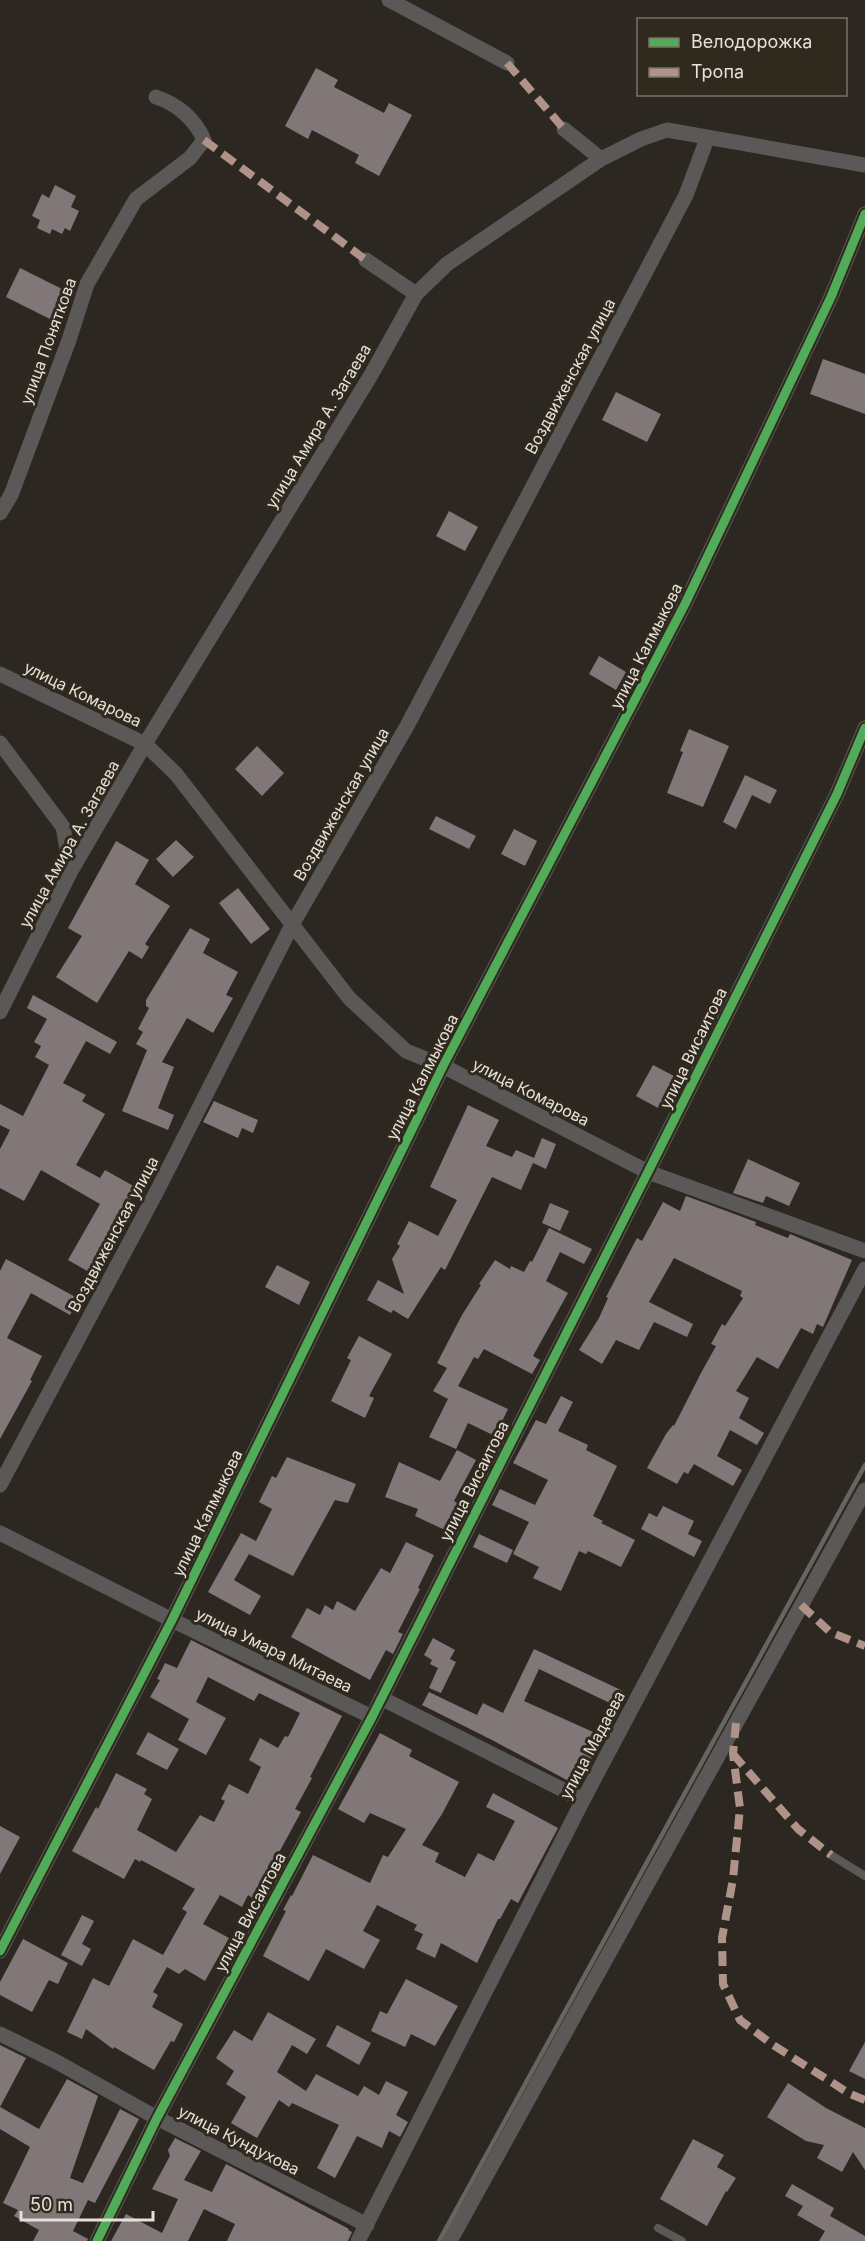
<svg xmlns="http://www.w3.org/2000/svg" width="865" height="2241" font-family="Inter,sans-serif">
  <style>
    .building { fill: #827778 }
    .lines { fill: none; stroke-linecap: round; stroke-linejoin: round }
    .service { stroke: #5b5957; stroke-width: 8 }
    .minor { stroke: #5b5957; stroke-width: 15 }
    .rail { stroke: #686461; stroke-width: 4.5 }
    .quiet { stroke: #af9288; stroke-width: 8; stroke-dasharray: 15 8; stroke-linecap: butt }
    .cycleway-casing { stroke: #30291d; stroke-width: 13 }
    .cycleway { stroke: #51ab58; stroke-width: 9 }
    .labels { text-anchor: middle; stroke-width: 6; stroke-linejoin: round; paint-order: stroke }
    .street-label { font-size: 16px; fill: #e5e0d9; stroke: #30291d }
  </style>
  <rect width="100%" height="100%" fill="#2c2821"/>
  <!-- building -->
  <path class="building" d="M316 68 338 80 334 87 384 113 389 103 412 115 379 176 355 163 359 155 312 130 308 139 285 126Z
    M55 185 76 196 71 207 79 211 70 231 65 228 62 234 52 229 50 234 37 228 40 220 32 216 42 194 49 198Z
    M20 268 68 292 54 321 6 297Z
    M823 359 865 374V414L810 394Z
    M616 392 661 414 647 442 602 420Z
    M449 511 478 527 465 551 436 536Z
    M599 656 626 672 616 690 589 674Z
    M689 729 729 746 703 807 667 793 683 752 680 751Z
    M257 746 284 773 262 796 235 769Z
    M745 775 777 790 770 804 752 795 736 829 723 822Z
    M436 816 476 836 469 849 429 829Z
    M514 829 537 841 525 866 501 854Z
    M176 840 194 857 173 877 156 859Z
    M116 841 149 860 135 884 170 906 145 944 149 947 142 959 129 951 97 1003 56 977 82 936 68 928Z
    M238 888 270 929 251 944 219 903Z
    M190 928 210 939 203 953 238 972 226 995 233 998 213 1033 187 1018 162 1062 174 1067 158 1108 174 1115 168 1130 122 1111 147 1050 136 1044 143 1032 138 1029 149 1008 146 1006V1000Z
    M33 995 117 1042 110 1054 86 1041 63 1083 86 1095 82 1101 105 1114 76 1165 100 1178 105 1170 137 1188 89 1272 68 1260 100 1204 41 1170 24 1201 0 1188V1149L10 1130 0 1125V1104L23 1116 49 1065 35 1057 41 1046 34 1042 47 1019 27 1008Z
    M653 1065 674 1076 658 1108 636 1096Z
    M214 1101 258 1120 253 1133 242 1128 238 1138 203 1122Z
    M468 1105 499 1120 486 1146 512 1157 516 1150 534 1158 542 1138 556 1144 546 1169 533 1163 521 1190 492 1177 445 1270 441 1267 408 1319 393 1310 391 1313 367 1300 378 1280 404 1294 392 1259 400 1246 397 1244 409 1221 438 1236 457 1200 430 1187Z
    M748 1159 800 1183 789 1206 766 1196 763 1203 733 1193Z
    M686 1196 756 1222 755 1225 788 1238 790 1234 852 1260 823 1327 817 1324 813 1334 801 1328 778 1369 757 1357 736 1391 749 1398 739 1418 764 1433 757 1445 730 1430 717 1456 742 1470 733 1486 694 1464 688 1474 684 1472 677 1484 647 1468 666 1434 673 1425 674 1426 701 1373 716 1346 711 1344 722 1324 725 1326 743 1298 740 1296 742 1291 674 1258 649 1302 693 1324 687 1337 654 1322 639 1350 616 1340 602 1364 579 1350 599 1318 608 1298 606 1297 637 1238 642 1241 663 1202 680 1211Z
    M550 1203 569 1211 560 1231 542 1223Z
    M549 1228 592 1249 584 1264 560 1252 546 1281 568 1293 533 1356 540 1360 532 1374 484 1349 478 1359 474 1357 458 1386 508 1409 495 1436 468 1423 456 1449 429 1437 448 1399 433 1391 447 1368 437 1363 462 1315 481 1285 479 1284 495 1260 510 1269 511 1266 524 1272 530 1261 532 1262Z
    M6 1259 79 1299 70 1315 31 1293 7 1338 42 1356 30 1380 32 1381 0 1439V1271Z
    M277 1265 310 1282 299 1305 265 1287Z
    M359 1336 392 1354 369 1396 374 1398 365 1418 331 1401 351 1360 347 1358Z
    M561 1396 573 1402 558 1431 588 1445 586 1450 617 1466 593 1516 603 1521 601 1523 635 1540 621 1567 588 1551 586 1554 579 1551 561 1591 533 1578 539 1567 513 1554 529 1522 492 1505 500 1489 535 1505 548 1480 513 1463 536 1420 546 1424Z
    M457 1450 476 1460 454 1501 459 1504 447 1531 415 1516 418 1509 385 1497 399 1462 440 1481Z
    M287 1457 356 1484 348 1503 335 1500 293 1576 249 1554 234 1580 261 1596 250 1615 208 1592 241 1533 256 1541 272 1509 259 1502 272 1476 276 1478Z
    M663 1506 694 1521 688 1534 702 1541 694 1557 641 1529 649 1513 657 1517Z
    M479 1534 513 1550 507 1563 473 1547Z
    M406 1542 434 1555 418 1588 420 1589 398 1632 403 1634 393 1654 386 1650 370 1680 291 1637 307 1608 320 1615 325 1605 333 1610 337 1601 355 1611 381 1568 390 1573Z
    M433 1638 455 1650 450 1659 456 1662 441 1693 429 1688 438 1668 430 1664 432 1660 424 1655Z
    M191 1640 342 1716 310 1777 312 1778 295 1809 301 1812 269 1871 261 1887 264 1889 257 1901 248 1895 242 1907 220 1895 203 1924 229 1938 205 1981 185 1969 179 1974 167 1967 153 1992 158 1995 152 2007 183 2024 174 2042 171 2041 154 2070 114 2047 113 2049 86 2029 82 2039 67 2032 93 1978 109 1986 133 1939 163 1955 187 1912 182 1909 195 1889 141 1860 140 1862 135 1859 124 1879 72 1851 96 1807 98 1809 116 1773 147 1789 144 1794 152 1799 137 1830 176 1852 200 1815 214 1822 225 1801 221 1799 229 1784 248 1794 261 1767 249 1760 260 1738 278 1748 285 1736 288 1737 300 1713 259 1693 254 1701 208 1677 196 1702 226 1718 206 1755 178 1740 189 1719 150 1697 160 1680 157 1679 165 1663 177 1668Z
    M534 1649 623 1691 616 1706 539 1669 524 1701 602 1736 578 1786 492 1740 422 1705 429 1692 477 1715 483 1703 503 1713Z
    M148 1732 179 1749 167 1770 136 1754Z
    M380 1733 412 1750 409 1756 459 1782 442 1814 422 1845 439 1853 435 1862 465 1877 478 1853 494 1861 515 1821 486 1807 493 1793 558 1828 518 1903 511 1899 500 1919H498L477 1963 441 1943 435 1958 416 1949 423 1934 414 1930 417 1925 377 1905 363 1931 380 1940 364 1969 326 1949 309 1981 263 1956 286 1911 283 1910 291 1895 292 1896 313 1855 370 1883 383 1855 388 1857 406 1829 370 1813 364 1823 338 1809Z
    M0 1826 20 1837 0 1874Z
    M82 1915 94 1921 82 1944 91 1949 82 1966 61 1955Z
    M23 1939 68 1963 58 1984 49 1980 32 2012 0 1995V1982Z
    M406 1979 458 2006 435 2046 411 2034 405 2047 371 2031 380 2011 387 2014Z
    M268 2012 316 2039 307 2054 292 2045 277 2072 306 2091 316 2074 358 2096 364 2086 379 2095 386 2081 408 2092 396 2115 408 2122 400 2137 389 2131 382 2148 357 2136 335 2178 317 2168 339 2125 292 2103 289 2107 279 2100 257 2138 231 2123 246 2097 226 2084 234 2071 216 2058 234 2030 252 2041Z
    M337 2025 371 2043 359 2065 326 2046Z
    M865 2042V2079L849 2071Z
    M0 2045 26 2058 0 2107 39 2129 67 2079 98 2096 70 2178 83 2183 120 2109 139 2119 95 2203 88 2200 73 2231 88 2239 87 2241H33L39 2230 14 2216 18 2210 3 2203 30 2147 0 2129Z
    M788 2083 826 2108 865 2128V2170L853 2152 842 2172 817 2158 824 2145 806 2141 767 2117Z
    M175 2138 201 2151 184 2180 212 2192 226 2164 349 2229 348 2230 352 2232 348 2241H227L235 2224 204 2209 188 2241H111L126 2214 162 2233 178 2199 152 2189 170 2156 168 2150Z
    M693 2139 724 2155 717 2167 736 2178 727 2192 726 2191 707 2226 660 2199Z
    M792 2184 834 2208 830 2216 865 2236V2241H819L825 2231 797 2215 803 2206 785 2196Z"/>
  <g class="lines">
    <!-- service -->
    <path class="service" d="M831 1855 865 1876
      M658 2228 682 2241"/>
    <!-- minor -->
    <path class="minor" d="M389 0 507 63
      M564 129 601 159
      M366 260 416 294
      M0 513 11 495 69 340 87 284 136 199 190 158 204 140C195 119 177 104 156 97
      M0 674 145 744 176 774 349 998 406 1051 443 1066 648 1172 865 1251
      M0 743 63 827 71 871
      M0 1012 71 871 145 744 371 375 416 294 447 264 601 159 641 139 667 130 865 165
      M0 1485 157 1191 293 923 407 726 686 195 707 139
      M0 1533 172 1620 372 1717
      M381 1698 583 1800
      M0 1951 172 1620 443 1066 685 604 831 297 865 214
      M0 2034 57 2062 157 2118 367 2225
      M97 2241 157 2118 372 1717 648 1172 837 794 865 728
      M358 2241 583 1800 865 1269
      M450 2241 865 1490"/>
    <!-- rail -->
    <path class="rail" d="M439 2241 865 1465"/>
    <!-- quiet -->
    <path class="quiet" d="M507 63 564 129
      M204 140 366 260
      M801 1605 830 1632 865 1646
      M736 1723 733 1754 740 1808 733 1879 722 1938 723 1984 740 2020 773 2045 850 2094 865 2100
      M733 1754 798 1829 831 1855"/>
    <defs>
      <path id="cycleway" d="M0 1951 172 1620 443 1066 685 604 831 297 865 214
        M97 2241 157 2118 372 1717 648 1172 837 794 865 728"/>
    </defs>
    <!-- cycleway casing -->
    <use href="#cycleway" class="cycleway-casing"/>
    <!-- cycleway -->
    <use href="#cycleway" class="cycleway"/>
  </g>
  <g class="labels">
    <!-- street labels -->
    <g class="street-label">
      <text transform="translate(48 341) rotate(-70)" y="6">улица Поняткова</text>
      <text transform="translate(570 376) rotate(-62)" y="6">Воздвиженская улица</text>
      <text transform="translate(318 426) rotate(-59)" y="6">улица Амира А. Загаева</text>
      <text transform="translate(646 646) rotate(-63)" y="6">улица Калмыкова</text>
      <text transform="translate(83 694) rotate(26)" y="6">улица Комарова</text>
      <text transform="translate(341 804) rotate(-60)" y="6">Воздвиженская улица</text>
      <text transform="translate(69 844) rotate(-61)" y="6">улица Амира А. Загаева</text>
      <text transform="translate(693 1048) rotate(-64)" y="6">улица Висаитова</text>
      <text transform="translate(422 1077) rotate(-63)" y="6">улица Калмыкова</text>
      <text transform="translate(531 1092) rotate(27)" y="6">улица Комарова</text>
      <text transform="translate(113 1234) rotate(-62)" y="6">Воздвиженская улица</text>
      <text transform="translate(474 1481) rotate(-63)" y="6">улица Висаитова</text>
      <text transform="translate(207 1513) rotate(-64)" y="6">улица Калмыкова</text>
      <text transform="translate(274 1650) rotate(26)" y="6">улица Умара Митаева</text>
      <text transform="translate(592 1745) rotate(-62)" y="6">улица Мадаева</text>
      <text transform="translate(250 1912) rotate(-62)" y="6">улица Висаитова</text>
      <text transform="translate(239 2140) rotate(27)" y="6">улица Кундухова</text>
    </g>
  </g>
  <!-- legend -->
  <rect x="637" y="18" width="210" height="78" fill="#30291d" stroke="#787268" stroke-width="1.5"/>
  <rect x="649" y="38" width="30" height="9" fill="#51ab58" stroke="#787268" stroke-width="1.5"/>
  <text x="691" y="48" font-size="18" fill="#e5e0d9">Велодорожка</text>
  <rect x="649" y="68" width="30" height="9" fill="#af9288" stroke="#787268" stroke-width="1.5"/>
  <text x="691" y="78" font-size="18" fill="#e5e0d9">Тропа</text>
  <!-- scale -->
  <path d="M21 2211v9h132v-9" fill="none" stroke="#e5e0d9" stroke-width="3"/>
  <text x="30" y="2211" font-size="18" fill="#e5e0d9" stroke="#30291d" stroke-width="4.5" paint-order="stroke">50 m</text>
</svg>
